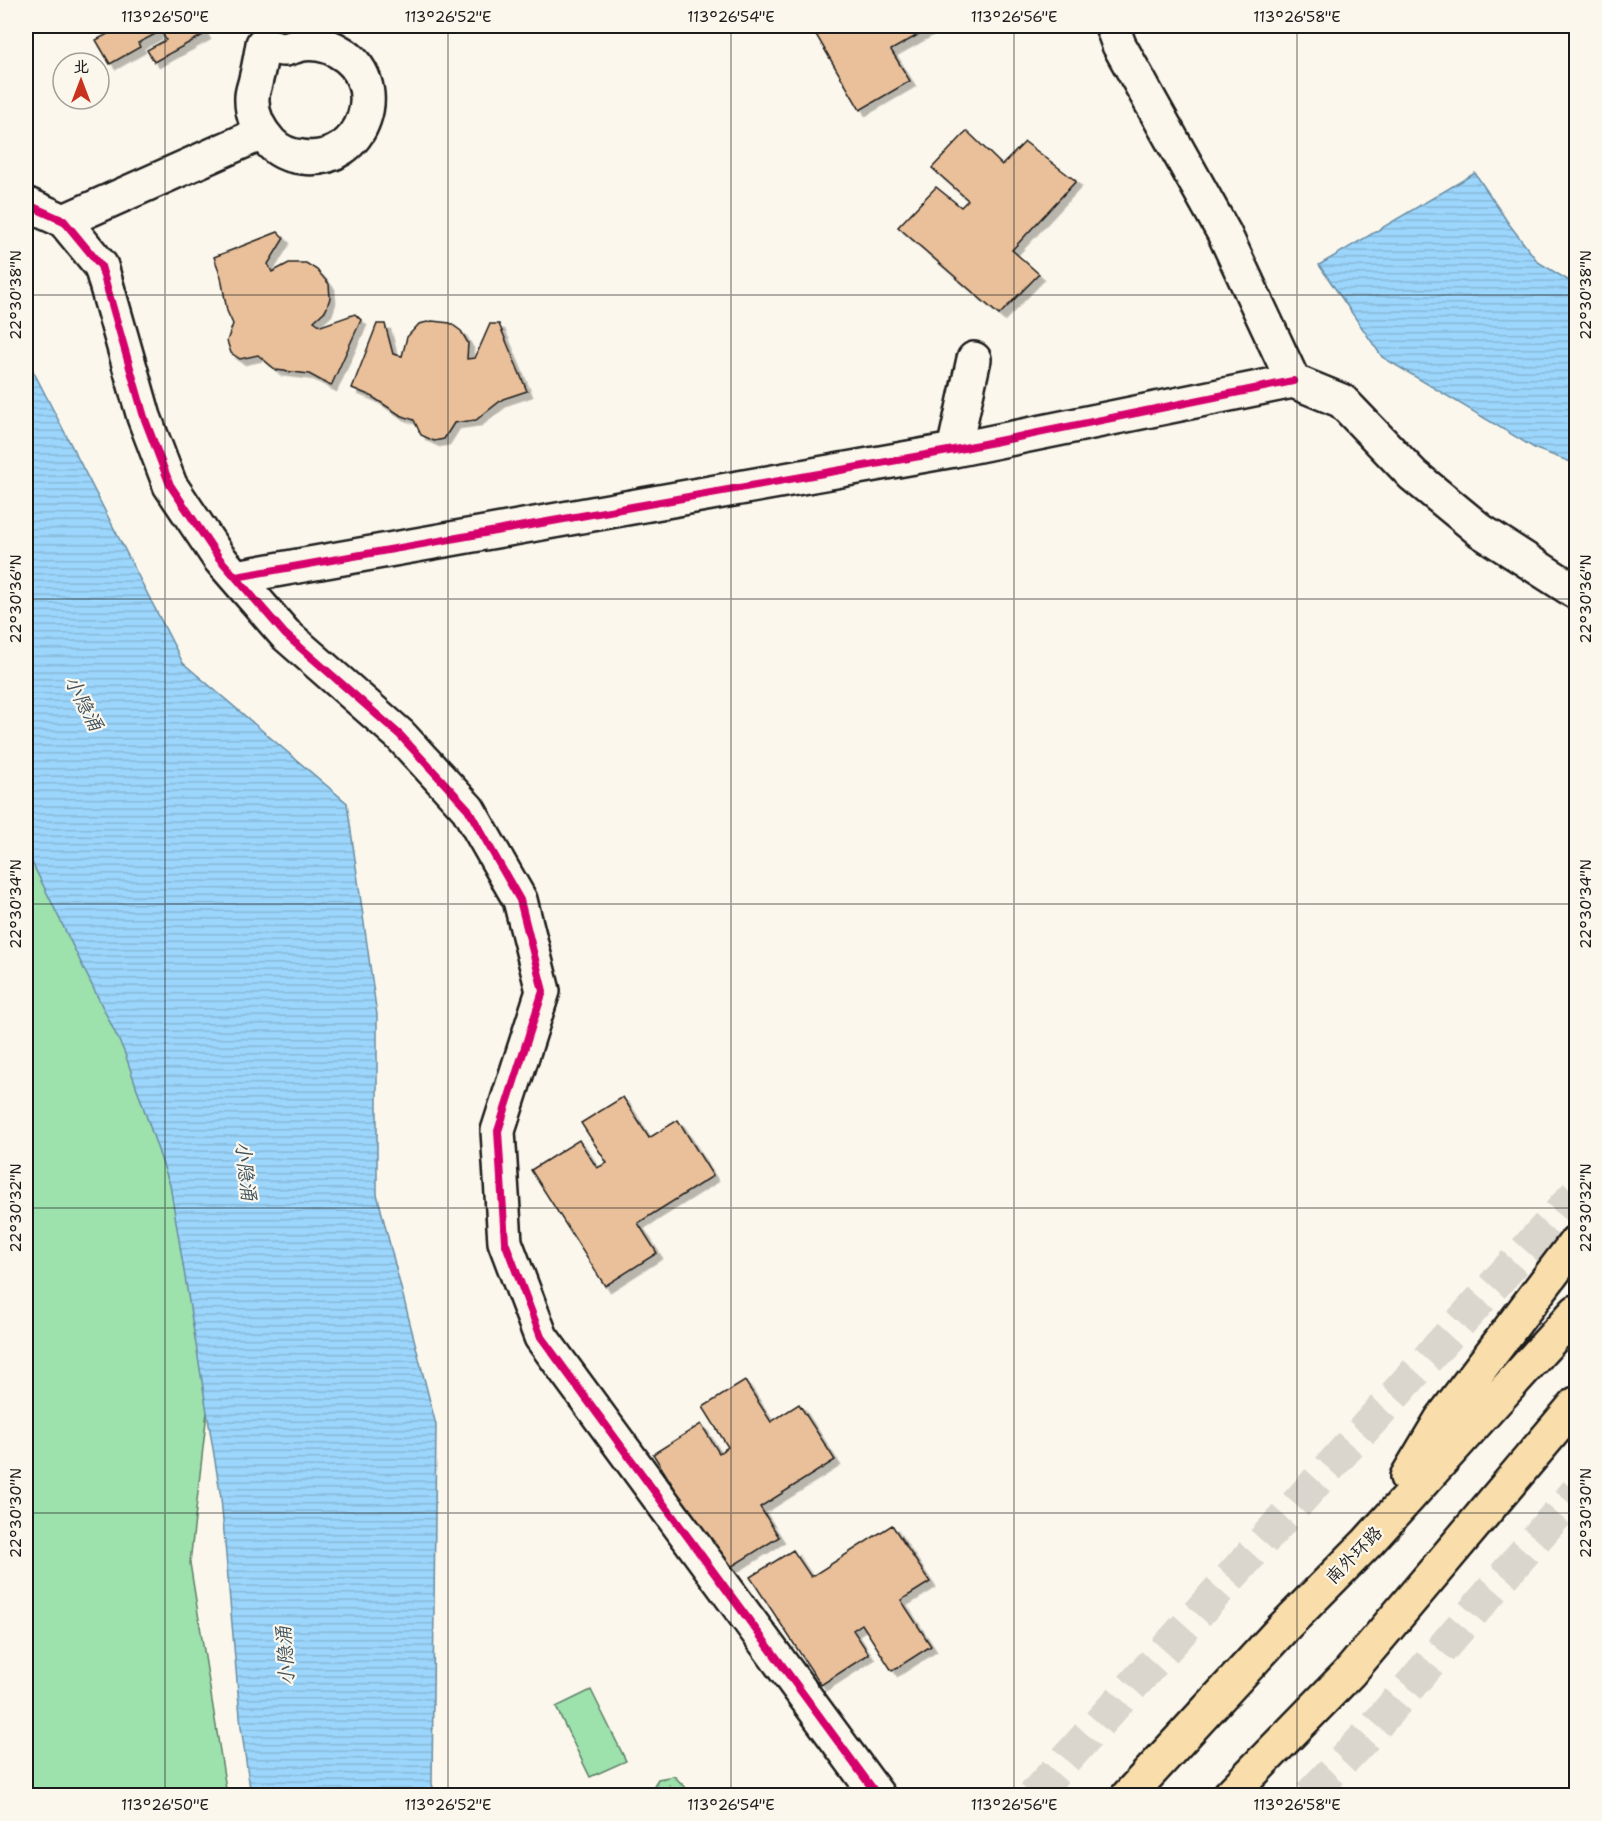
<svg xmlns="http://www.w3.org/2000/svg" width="1602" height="1821" font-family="'Shantell Sans','LXGW WenKai TC',sans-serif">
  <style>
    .green { fill: #9de1ac; stroke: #5c7e64; stroke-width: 1.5 }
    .park { fill: url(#park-dots); stroke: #5c7e64; stroke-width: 1.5 }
    .water { fill: url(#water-rules); stroke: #698ca2; stroke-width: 1.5 }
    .building { fill: #eac09a; stroke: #1c1c1c; stroke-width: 1.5; filter: url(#shadow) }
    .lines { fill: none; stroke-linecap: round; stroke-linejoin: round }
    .highway-tunnel { stroke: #dad6cd; stroke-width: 33; stroke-dasharray: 33 16; stroke-linecap: butt }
    .street-casing { stroke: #1c1c1c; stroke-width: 38 }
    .highway-casing { stroke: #1c1c1c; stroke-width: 38 }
    .street { stroke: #fbf7ec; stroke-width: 33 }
    .highway { stroke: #f9deab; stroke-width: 33 }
    .cycleway-casing { stroke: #fbf7ec; stroke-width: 11 }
    .cycleway { stroke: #d6006c; stroke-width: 8 }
    .ticks { fill: none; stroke: #1c1c1c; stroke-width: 1.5; stroke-opacity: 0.45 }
    .labels { text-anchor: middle; stroke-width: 4.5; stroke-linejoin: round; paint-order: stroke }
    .street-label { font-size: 18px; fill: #1c1c1c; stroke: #fbf7ec }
    .water-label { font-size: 20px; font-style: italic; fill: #42545f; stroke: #fbf7ec }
    .neatline { fill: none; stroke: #1c1c1c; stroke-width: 2 }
    .ticks-label { font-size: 15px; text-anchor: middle; fill: #1c1c1c }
  </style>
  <defs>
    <pattern id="park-dots" width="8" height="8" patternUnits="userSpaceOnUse" patternTransform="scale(1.5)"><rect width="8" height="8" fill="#9de1ac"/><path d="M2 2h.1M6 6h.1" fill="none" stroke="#87c093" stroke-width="1.8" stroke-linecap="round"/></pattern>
    <pattern id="water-rules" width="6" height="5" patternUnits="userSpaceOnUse" patternTransform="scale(1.5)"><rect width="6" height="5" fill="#9cd6fc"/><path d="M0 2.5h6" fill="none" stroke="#86b7d7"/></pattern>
    <filter id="shadow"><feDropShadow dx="5.5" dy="5.5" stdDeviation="0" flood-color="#0004"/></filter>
  </defs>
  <rect width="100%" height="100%" fill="#fbf7ec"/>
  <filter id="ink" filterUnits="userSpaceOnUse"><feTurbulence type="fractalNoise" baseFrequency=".0167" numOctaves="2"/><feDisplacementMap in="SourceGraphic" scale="12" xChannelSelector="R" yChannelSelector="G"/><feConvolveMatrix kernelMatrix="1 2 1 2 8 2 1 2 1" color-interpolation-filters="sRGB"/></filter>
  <g filter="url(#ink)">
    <!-- green -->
    <path class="green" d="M26 779 185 1043 213 1359 190 1563 227 1795H26Z
      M591 1690 626 1761 590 1777 556 1707Z"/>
    <!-- park -->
    <path class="park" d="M674 1776 687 1789 690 1795H648L658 1779Z"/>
    <!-- water -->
    <path class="water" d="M1475 173 1509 224 1538 262 1576 285V464L1536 449 1382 357 1319 265Z
      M26 357 183 663 347 803 377 1015V1194L436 1425 432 1784 435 1795H251L241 1727 221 1498 170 1185 124 1051 26 850Z"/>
    <!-- building -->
    <path class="building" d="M123 26H180L183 29 189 26H200L205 34 154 62 147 50 166 40 161 31 138 43 140 47 110 64 96 40Z
      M811 26H934L891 50 910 81 860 110Z
      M967 131 1002 165 1025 142 1076 181 1012 250 1039 274 999 315 898 227 936 187 961 207 968 200 932 168Z
      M278 232 284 238 268 264 272 272 289 263H306L317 270 329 284 330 298 326 310 314 321 321 326 355 314 361 320 331 386 309 374 276 370 258 355 240 359 231 353 227 341 233 324 227 311 221 277 214 257Z
      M432 321 450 323 461 331 468 343 467 359 475 358 490 324H499L527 391 503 399 476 420 454 423 444 439 434 441 421 435 414 420 400 415 371 396 352 388 377 324H385L393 354 402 356 407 337 419 324Z
      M623 1097 649 1138 678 1120 713 1176 638 1223 657 1253 605 1286 531 1170 579 1140 597 1168 607 1163 581 1123Z
      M745 1381 771 1422 799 1404 835 1460 760 1507 779 1537 726 1570 653 1454 701 1424 719 1453 728 1447 703 1407Z
      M892 1525 930 1582 901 1600 931 1646 892 1671 862 1624 853 1630 869 1654 821 1685 750 1577 793 1550 811 1577Z"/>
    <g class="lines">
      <!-- highway-tunnel -->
      <path class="highway-tunnel" d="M1033 1796 1576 1194
        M1309 1796 1372 1730 1576 1492"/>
      <defs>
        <path id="street" d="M1112 26 1119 45 1224 233 1293 381 1342 401 1413 475 1481 531 1576 592
          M263 44C270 45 279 50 285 49 290 48 294 46 298 45 311 42 327 44 338 51 393 81 364 166 302 157 290 156 278 151 270 142 259 130 251 114 252 97 252 91 255 85 256 79 259 68 261 55 263 44Z
          M26 204 64 221 101 266 144 417 170 485 219 558 285 634 400 735 468 809 520 900 543 991 498 1131 505 1242 541 1337 878 1796
          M64 221 262 133
          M954 450 974 359
          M236 577 954 450 1293 381"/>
        <path id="highway" d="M1407 1477 1441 1420 1576 1242
          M1128 1796 1283 1628 1368 1542 1576 1312
          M1229 1796 1349 1673 1576 1404"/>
      </defs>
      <!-- street casing -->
      <use href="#street" class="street-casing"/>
      <!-- highway casing -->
      <use href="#highway" class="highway-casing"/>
      <!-- street -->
      <use href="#street" class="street"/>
      <!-- highway -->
      <use href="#highway" class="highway"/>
      <defs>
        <path id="cycleway" d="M26 204 64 221 101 266 144 417 170 485 219 558 285 634 400 735 468 809 520 900 543 991 498 1131 505 1242 541 1337 878 1796
          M236 577 954 450 1293 381"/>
      </defs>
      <!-- cycleway casing -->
      <use href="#cycleway" class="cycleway-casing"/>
      <!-- cycleway -->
      <use href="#cycleway" class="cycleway"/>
    </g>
  </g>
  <!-- ticks -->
  <path class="ticks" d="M165 26V1796M448 26V1796M731 26V1796M1014 26V1796M1297 26V1796M26 295H1576M26 599H1576M26 904H1576M26 1208H1576M26 1513H1576"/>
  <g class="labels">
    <!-- street labels -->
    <g class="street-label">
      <text transform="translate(1354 1555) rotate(-46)" y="6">南外环路</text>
    </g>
    <!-- water labels -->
    <g class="water-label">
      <text transform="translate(84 703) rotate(62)" y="7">小隐涌</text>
      <text transform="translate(246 1171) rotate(83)" y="7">小隐涌</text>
      <text transform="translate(285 1656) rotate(-94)" y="7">小隐涌</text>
    </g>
  </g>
  <!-- margin -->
  <rect width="1602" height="1821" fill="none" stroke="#fbf7ec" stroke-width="66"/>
  <!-- north arrow -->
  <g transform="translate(81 81)"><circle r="28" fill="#fbf7ec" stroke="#a29f99" stroke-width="1.5"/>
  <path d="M0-4.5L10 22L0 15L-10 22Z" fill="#c8321e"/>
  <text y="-9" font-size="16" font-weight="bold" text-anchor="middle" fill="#1c1c1c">北</text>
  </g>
  <rect x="33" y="33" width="1536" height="1755" class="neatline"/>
  <g class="ticks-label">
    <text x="165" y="22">113°26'50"E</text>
    <text x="448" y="22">113°26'52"E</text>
    <text x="731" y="22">113°26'54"E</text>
    <text x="1014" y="22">113°26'56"E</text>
    <text x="1297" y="22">113°26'58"E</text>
    <text transform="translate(16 295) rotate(-90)" y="5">22°30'38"N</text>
    <text transform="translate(1586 295) rotate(-90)" y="5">22°30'38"N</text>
    <text transform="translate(16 599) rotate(-90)" y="5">22°30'36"N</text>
    <text transform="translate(1586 599) rotate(-90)" y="5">22°30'36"N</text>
    <text transform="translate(16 904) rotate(-90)" y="5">22°30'34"N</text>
    <text transform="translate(1586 904) rotate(-90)" y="5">22°30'34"N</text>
    <text transform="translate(16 1208) rotate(-90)" y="5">22°30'32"N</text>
    <text transform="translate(1586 1208) rotate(-90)" y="5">22°30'32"N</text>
    <text transform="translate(16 1513) rotate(-90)" y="5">22°30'30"N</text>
    <text transform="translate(1586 1513) rotate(-90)" y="5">22°30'30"N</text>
    <text x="165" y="1810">113°26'50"E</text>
    <text x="448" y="1810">113°26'52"E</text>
    <text x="731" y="1810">113°26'54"E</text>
    <text x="1014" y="1810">113°26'56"E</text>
    <text x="1297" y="1810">113°26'58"E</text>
  </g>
</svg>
